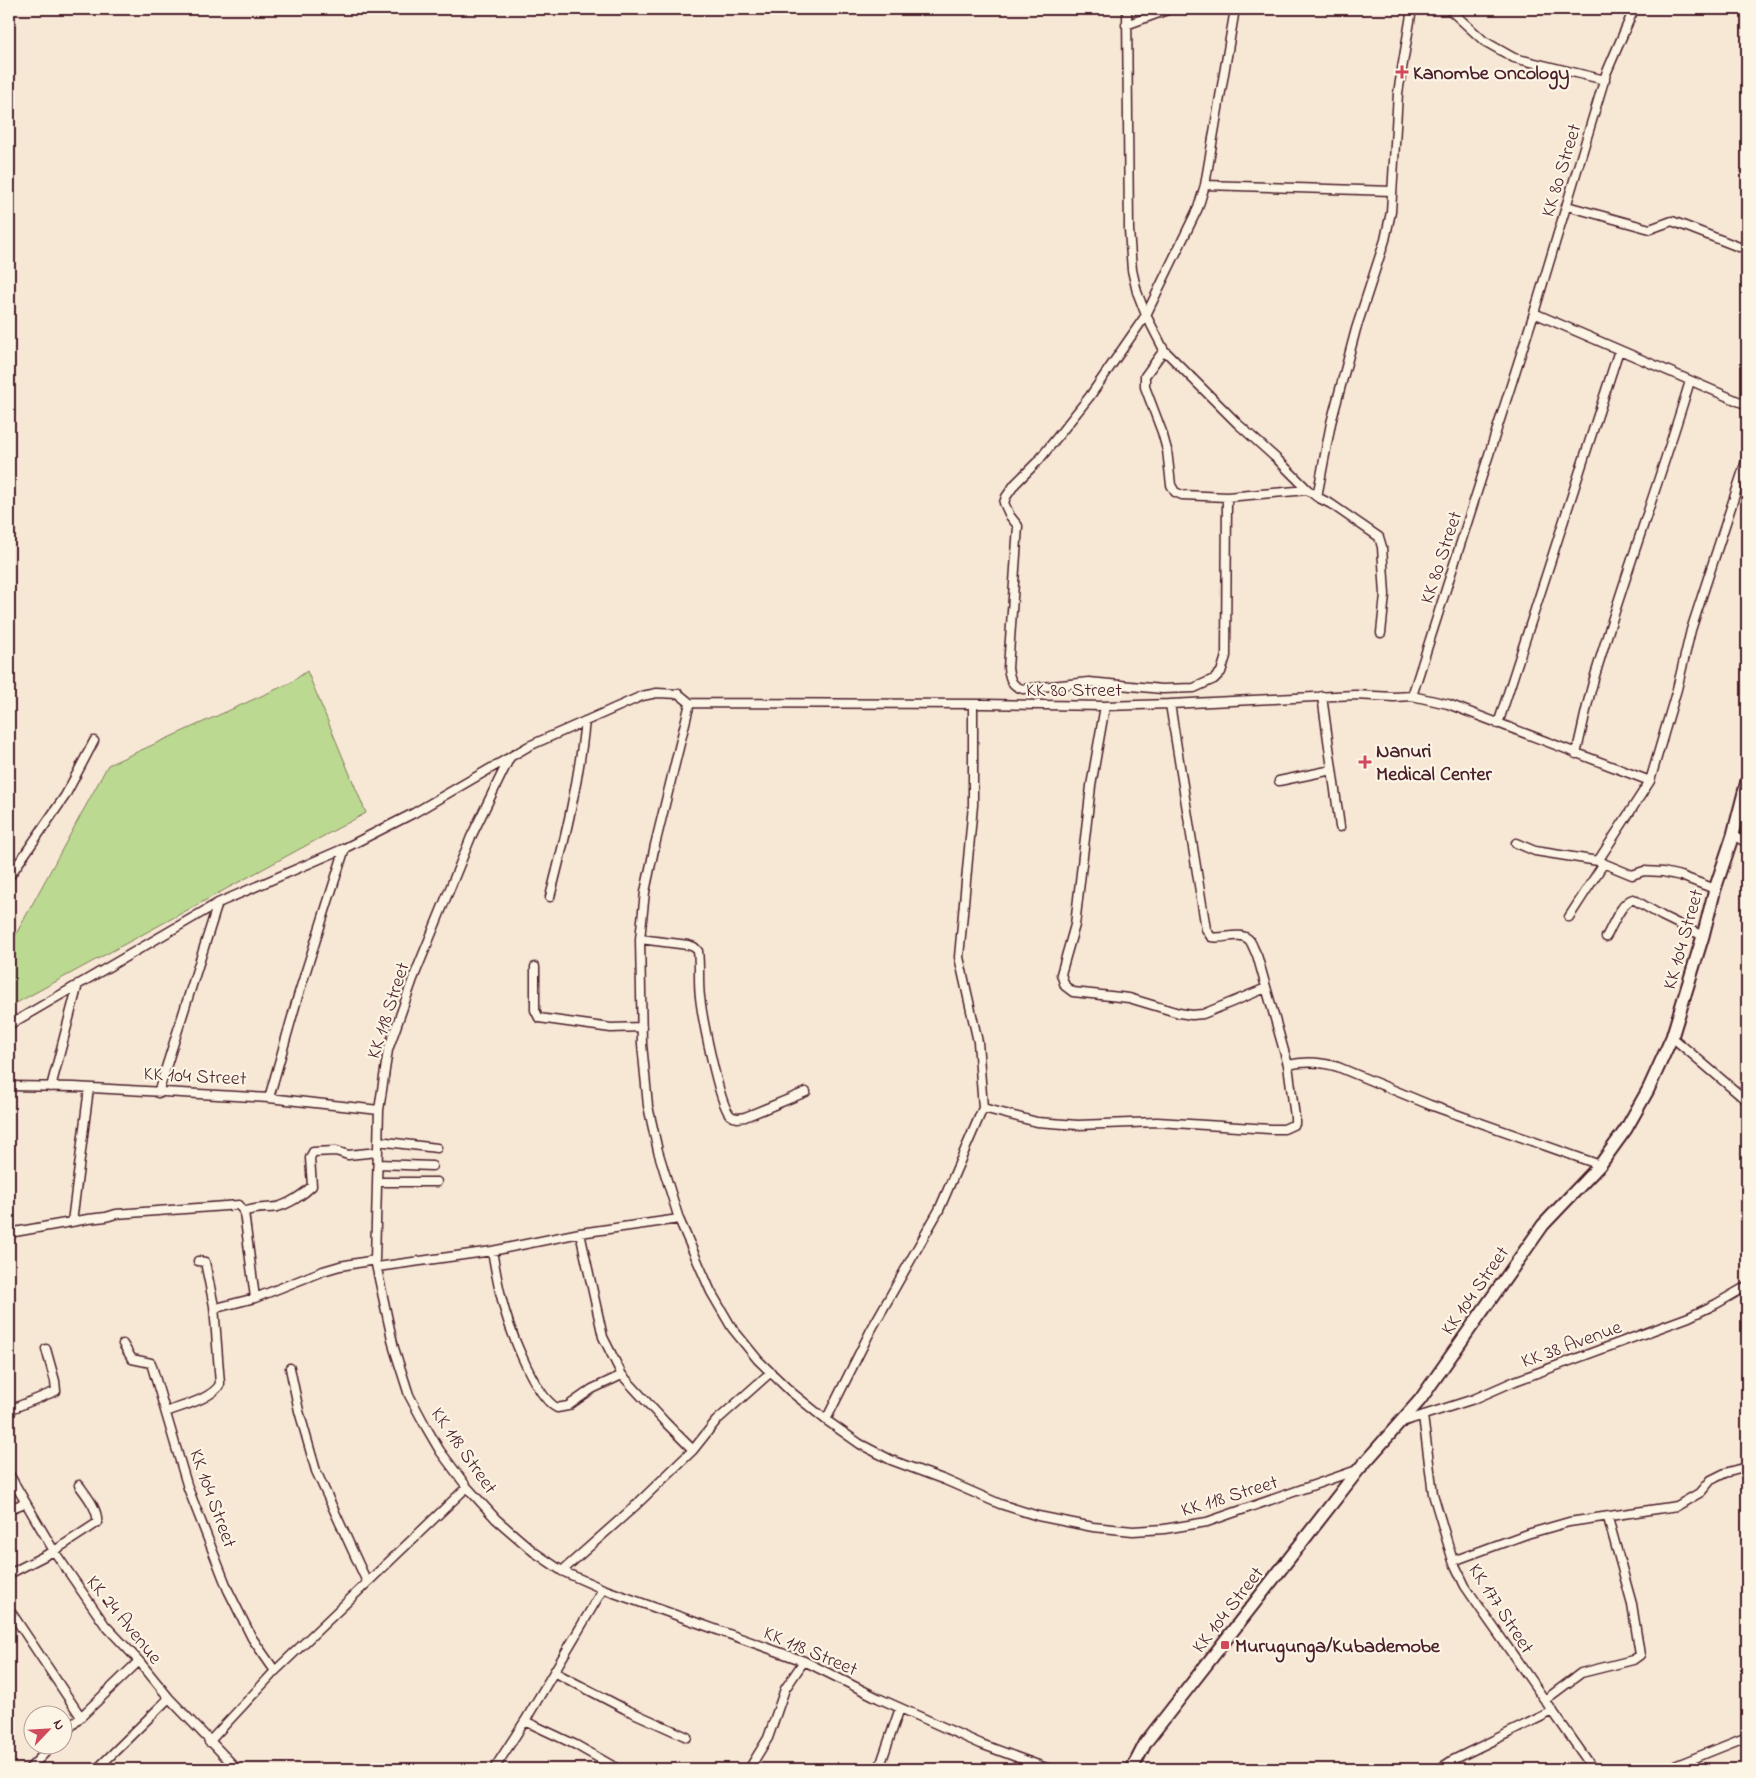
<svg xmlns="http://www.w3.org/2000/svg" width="1756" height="1778" font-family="'Indie Flower',sans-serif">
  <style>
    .green { fill: #bbd991; stroke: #827c5e }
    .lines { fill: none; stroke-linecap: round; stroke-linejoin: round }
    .street-casing { stroke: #4a1f2b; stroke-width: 11 }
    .secondary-casing { stroke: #4a1f2b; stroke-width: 15 }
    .street { stroke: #fcf5e5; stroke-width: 8 }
    .secondary { stroke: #fcf5e5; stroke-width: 11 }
    .poi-dot { fill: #d1495b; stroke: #fcf5e5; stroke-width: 2 }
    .labels { text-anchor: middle; stroke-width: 4.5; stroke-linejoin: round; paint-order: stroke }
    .poi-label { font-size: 20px; font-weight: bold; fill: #4a1f2b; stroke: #fcf5e5; text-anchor: start }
    .street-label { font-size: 20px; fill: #4a1f2b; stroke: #fcf5e5 }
  </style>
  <rect width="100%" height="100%" fill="#f7e7d5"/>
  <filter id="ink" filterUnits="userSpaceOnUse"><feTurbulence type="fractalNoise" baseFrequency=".02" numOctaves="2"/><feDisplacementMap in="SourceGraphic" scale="10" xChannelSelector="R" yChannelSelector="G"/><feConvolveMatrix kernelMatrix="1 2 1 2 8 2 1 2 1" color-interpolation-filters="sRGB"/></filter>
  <g filter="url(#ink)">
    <!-- green -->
    <path class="green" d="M307 671 366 813 9 1007V947L108 765 290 683Z"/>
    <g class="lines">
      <defs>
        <path id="street" d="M1127 9 1129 230 1132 270 1137 292 1146 315 1164 350 1238 424 1278 460 1308 490 1317 497 1331 504 1379 537 1382 547 1385 595 1381 633
          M1449 9 1484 41 1514 58 1605 80
          M1126 25 1170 9
          M1205 185 1392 191
          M1567 206 1650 229 1672 221 1739 247
          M1534 313 1747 405
          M1164 350 1145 376V387L1162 432 1167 450 1171 485 1175 492 1182 495 1227 497 1308 490
          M1227 497 1226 656 1221 672 1214 679 1194 688 1162 689 1089 682 1023 689C1011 686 1010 679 1008 668L1018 526 1010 516 1004 503 1006 497 1015 484 1039 460 1090 396 1146 315 1198 208 1205 185 1235 9
          M1317 497 1331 423 1356 329 1385 240 1391 212 1398 93 1412 9
          M1322 696 1340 827
          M1412 696 1448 704 1650 781 1677 689 1691 630 1747 458
          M690 703 655 845 645 892 640 939 642 1044 648 1106 658 1151 679 1219 711 1292 732 1328 758 1360 790 1391 826 1420 860 1444 891 1460 945 1480 1000 1504 1038 1516 1093 1527 1133 1531 1164 1529 1207 1522 1357 1470
          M1105 706 1091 786 1075 925 1061 974 1065 986 1073 992 1129 998 1179 1013 1192 1015 1203 1014 1266 988
          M1498 724 1619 350
          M1576 754C1583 726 1588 697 1597 669 1626 572 1661 477 1690 381
          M510 757 471 837 413 979 388 1050 379 1110 375 1260 394 1348 409 1395 426 1427 440 1451 467 1487 496 1519 534 1552 562 1571 603 1589 804 1661 878 1698 981 1744 1049 1769
          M1279 781 1332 770
          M1733 835 1747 843
          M1516 843 1535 851 1598 861 1632 875 1644 871 1663 872 1681 876 1715 889
          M1598 861 1650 781
          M9 877 65 796 94 741
          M550 897C565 839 579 781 585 721
          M1569 917 1604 863
          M1606 937C1612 927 1621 902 1633 899L1662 916 1703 936
          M640 939 688 945 694 947 698 951C700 966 698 982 700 997 702 1016 719 1104 730 1115 735 1119 739 1118 745 1117L806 1092
          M535 967V1010L539 1018 611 1028 642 1027
          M9 1025 218 903 345 848 414 813 529 746 642 696 657 693 679 694 690 703 985 704 1105 706 1170 704 1355 695 1394 697 1412 696 1534 313 1606 74 1634 9
          M1672 1037 1747 1101
          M1288 1065C1305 1061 1321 1062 1338 1067L1430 1105 1600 1165
          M9 1086 74 1087 269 1098 379 1110
          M51 1087 78 984
          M158 1093 218 903
          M269 1098 298 996 345 848
          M983 1108 1037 1122 1078 1125 1157 1122 1270 1129H1284L1295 1124V1117L1288 1065 1257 955C1254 951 1253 945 1250 941 1242 930 1222 940 1211 937L1206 929 1170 704
          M378 1141 437 1148
          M378 1164 432 1166
          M377 1182H437
          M244 1212C256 1207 265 1209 277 1207 289 1204 303 1195 312 1186L310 1158 313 1152 336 1151 348 1155 378 1152
          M72 1222 89 1088
          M9 1233 88 1219 106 1217 116 1214 239 1205 244 1212 255 1298
          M580 1233 603 1337 622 1375 665 1422 693 1450
          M492 1251C495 1266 497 1281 501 1296 507 1323 533 1395 557 1408L568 1406 592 1389 622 1375
          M198 1261 205 1262 214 1306 216 1308 255 1298 323 1271 340 1266 375 1260
          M377 1267 492 1251 580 1233 679 1219
          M123 1344 132 1359 151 1363 188 1488 228 1590 252 1638 275 1671
          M290 1368 299 1411 316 1471 367 1582
          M9 1410 56 1391 55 1381 46 1349
          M166 1412C181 1406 212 1399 220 1384L214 1306
          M1423 1416 1433 1494 1453 1561 1465 1586 1480 1608 1587 1760 1592 1769
          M826 1420 871 1330 939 1210 983 1108 978 1042 959 957 973 805V705
          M1402 1422 1474 1399 1515 1381 1689 1317 1716 1304 1747 1286
          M9 1474 54 1551 105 1625 139 1661 169 1698 237 1769
          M9 1509 25 1503
          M1453 1561 1527 1534 1569 1522 1677 1506 1701 1492 1711 1480 1725 1473 1747 1467
          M562 1571 634 1507 693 1450 716 1421 771 1372
          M9 1574 54 1551 97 1523C99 1510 86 1495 79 1485
          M9 1609 81 1717
          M554 1672 625 1709 687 1737
          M1545 1700 1581 1673 1633 1660 1640 1655 1632 1604 1608 1518
          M525 1721 576 1745 618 1769
          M62 1735 139 1661
          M209 1742 275 1671 467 1487
          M29 1769 52 1746
          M97 1769 169 1698
          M494 1769 525 1721 603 1589
          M749 1769 768 1738 785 1689 804 1661
          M879 1769 900 1708
          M1439 1769 1453 1760 1553 1711
          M1667 1769 1747 1737"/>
        <path id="secondary" d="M1132 1769 1146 1742 1359 1469 1420 1400 1543 1225 1600 1165 1626 1129 1648 1090 1672 1037 1703 936 1715 889 1733 835 1747 781"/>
      </defs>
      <!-- street casing -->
      <use href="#street" class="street-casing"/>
      <!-- secondary casing -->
      <use href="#secondary" class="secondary-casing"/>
      <!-- street -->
      <use href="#street" class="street"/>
      <!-- secondary -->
      <use href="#secondary" class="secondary"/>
    </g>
  </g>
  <!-- markers -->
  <g class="poi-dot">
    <path d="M1399.5 64.5h5v5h5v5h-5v5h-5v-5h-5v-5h5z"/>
    <path d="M1362.5 754.5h5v5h5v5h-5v5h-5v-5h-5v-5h5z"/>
    <rect x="1220" y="1640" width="10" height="10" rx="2.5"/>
  </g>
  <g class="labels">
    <!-- poi labels -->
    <g class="poi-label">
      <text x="1413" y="79">Kanombe Oncology</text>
      <text x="1376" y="757">Nanuri<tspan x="1376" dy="23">Medical Center</tspan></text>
      <text x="1235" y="1652">Murugunga/Kubademobe</text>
    </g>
    <!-- street labels -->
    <g class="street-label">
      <text transform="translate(1560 170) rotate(-73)" y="7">KK 80 Street</text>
      <text transform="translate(1440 557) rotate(-72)" y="7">KK 80 Street</text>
      <text x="1074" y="696">KK 80 Street</text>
      <text transform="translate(1682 939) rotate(-74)" y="7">KK 104 Street</text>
      <text transform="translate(387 1010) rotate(-72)" y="7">KK 118 Street</text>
      <text transform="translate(195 1075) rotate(3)" y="7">KK 104 Street</text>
      <text transform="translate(1474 1290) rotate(-55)" y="7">KK 104 Street</text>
      <text transform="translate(1571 1343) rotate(-20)" y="7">KK 38 Avenue</text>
      <text transform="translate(465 1450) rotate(55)" y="7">KK 118 Street</text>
      <text transform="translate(1229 1495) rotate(-17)" y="7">KK 118 Street</text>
      <text transform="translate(214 1498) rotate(70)" y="7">KK 104 Street</text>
      <text transform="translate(1502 1608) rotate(57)" y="7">KK 177 Street</text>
      <text transform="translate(1227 1609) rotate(-52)" y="7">KK 104 Street</text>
      <text transform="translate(125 1619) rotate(51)" y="7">KK 24 Avenue</text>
      <text transform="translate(811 1650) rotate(23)" y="7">KK 118 Street</text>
    </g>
  </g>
  <!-- margin -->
  <rect width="1756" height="1778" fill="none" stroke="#fcf5e5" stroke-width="30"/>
  <rect x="15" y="15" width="1726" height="1748" fill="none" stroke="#4a1f2b" stroke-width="2" filter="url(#ink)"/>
  <!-- north arrow -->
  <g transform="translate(48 1730) rotate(65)"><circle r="24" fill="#fcf5e5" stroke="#b59f9b"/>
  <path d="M0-4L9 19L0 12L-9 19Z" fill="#d1495b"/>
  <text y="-8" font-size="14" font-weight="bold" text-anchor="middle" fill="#4a1f2b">N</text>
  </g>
</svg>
